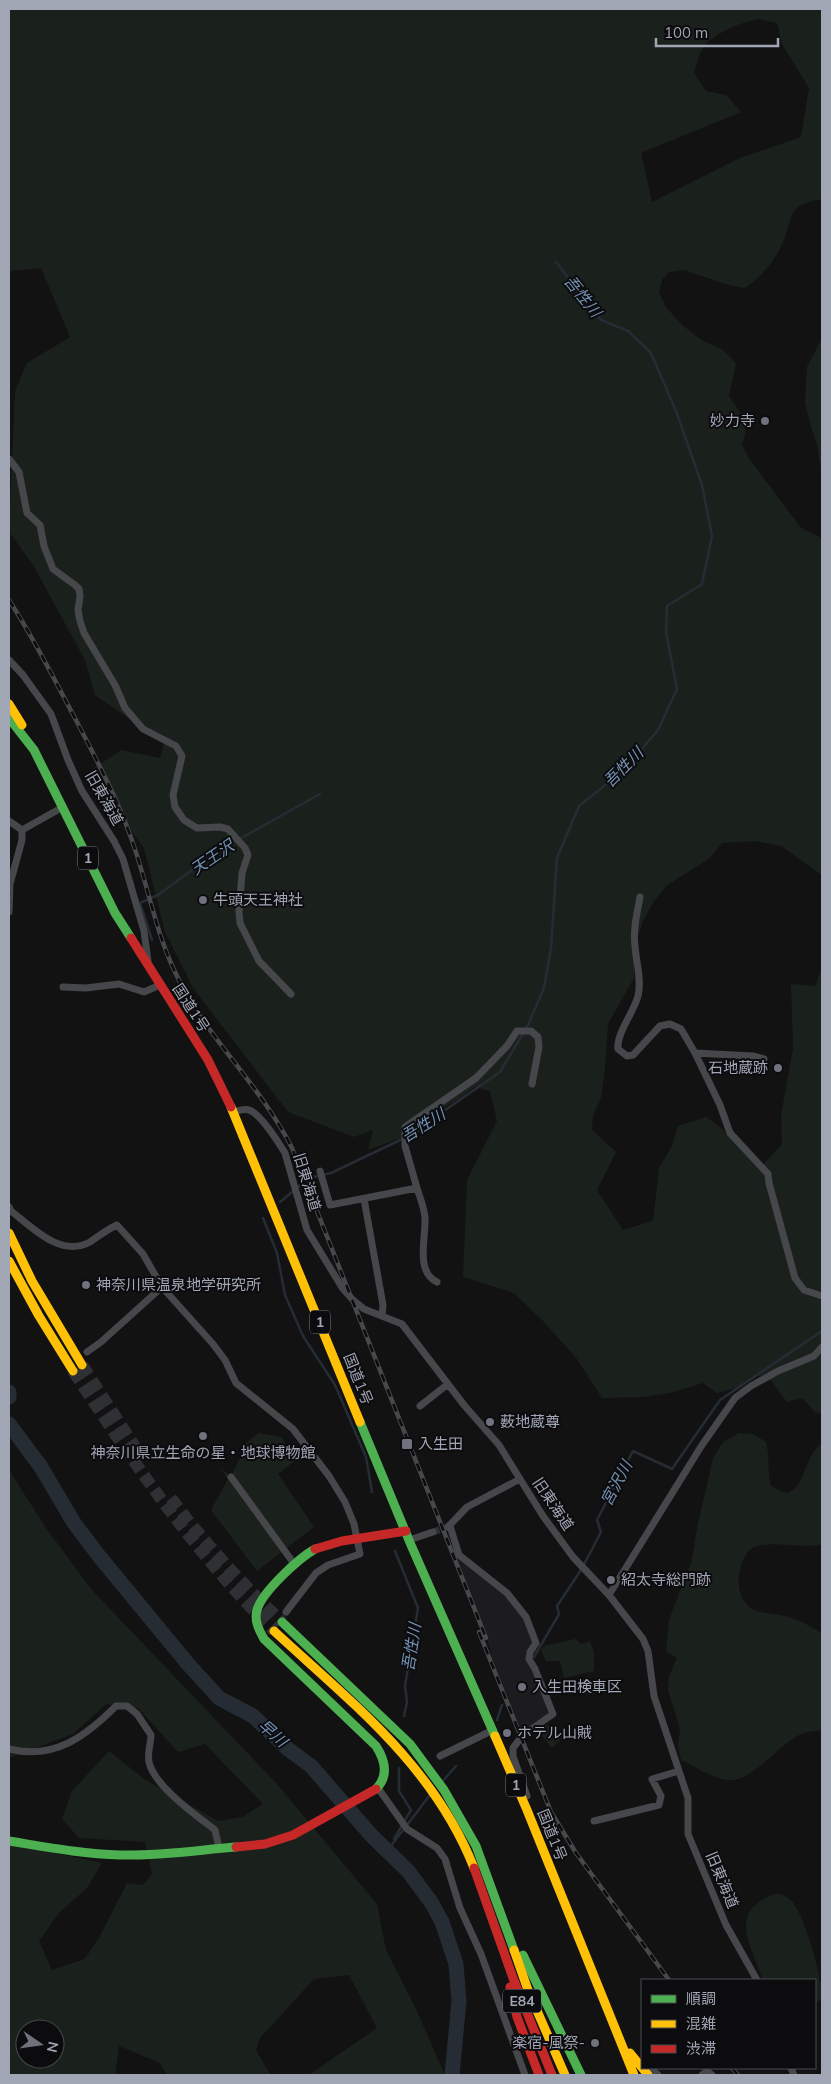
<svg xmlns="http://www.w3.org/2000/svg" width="831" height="2084" font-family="Mulish,'Noto Sans JP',sans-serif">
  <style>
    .built { fill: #1c1c1e }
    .green { fill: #1a211c; fill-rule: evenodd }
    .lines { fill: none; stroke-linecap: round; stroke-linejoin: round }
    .stream { stroke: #252c34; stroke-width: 2.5 }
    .river { stroke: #252c34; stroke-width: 15 }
    .street-tunnel { stroke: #2f3033; stroke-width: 7; stroke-dasharray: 7 3.5; stroke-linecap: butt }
    .highway-tunnel { stroke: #2f3033; stroke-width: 12; stroke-dasharray: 12 6; stroke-linecap: butt }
    .street { stroke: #46474b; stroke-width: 7 }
    .fast { stroke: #4caf50; stroke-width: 9 }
    .slow { stroke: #ffc107; stroke-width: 9 }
    .jam { stroke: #c62828; stroke-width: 9 }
    .rail-casing { stroke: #46484b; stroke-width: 4.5 }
    .rail { stroke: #0c0c0e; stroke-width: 2.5; stroke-dasharray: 8; stroke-linecap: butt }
    .poi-dot { fill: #6f727c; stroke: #0c0c0e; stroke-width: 2 }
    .labels { text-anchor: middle; stroke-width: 4; stroke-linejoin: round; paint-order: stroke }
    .shield { fill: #0c0c0e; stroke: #747883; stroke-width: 1 }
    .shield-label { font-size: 14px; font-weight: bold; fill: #a1a6b5 }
    .poi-label { font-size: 15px; fill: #a1a6b5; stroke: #0c0c0e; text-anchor: start }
    .street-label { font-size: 15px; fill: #a1a6b5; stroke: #0c0c0e }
    .water-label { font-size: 16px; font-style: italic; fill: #7492b4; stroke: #0c0c0e }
  </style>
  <rect width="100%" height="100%" fill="#121212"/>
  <!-- built -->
  <path class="built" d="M456 1557 506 1596 523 1617 532 1642 526 1658 550 1710 548 1716 521 1731 492 1657 486 1634Z"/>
  <!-- green -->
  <path class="green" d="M9 9H822V200C814 199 799 204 794 211 790 218 788 229 785 237 776 260 765 273 745 288L729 285 684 270 669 272 662 280 659 292 666 307 682 325 703 341 722 349 736 363 729 396C740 412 751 424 742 444L748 457 801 528 822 538V875L781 846 755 841 722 843 710 858 666 886 652 904 643 921 636 942 634 978 608 1024 605 1069 601 1098 593 1115 592 1130 616 1152 597 1190 623 1230 653 1221 659 1168 671 1148 678 1126 706 1117 719 1126 760 1168 782 1144 781 1116 793 1048 791 984 815 986 822 967V1414L815 1412 802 1398 787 1402 769 1378 756 1375 740 1387 717 1393 703 1383 670 1393 643 1397 602 1398 577 1359 544 1322 514 1293 463 1277 467 1180 497 1121 490 1091 475 1087 457 1100 427 1117 406 1136 368 1150 373 1130 354 1137 288 1112 193 988 165 932 144 848 115 809 98 800 91 770 121 750 160 758 164 743 95 695 85 660 33 565 9 532 15 391 27 363 70 337 41 268 9 271ZM758 19 777 23 782 44 809 88 801 137 740 158 652 202 641 153 741 112 726 95 706 91 694 73C697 63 699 51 707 43 718 32 742 22 758 19Z
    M822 338V478L817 444 811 428 805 402 807 367Z
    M259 1433 281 1437 296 1460 278 1474 314 1527 257 1571 211 1510 228 1479 220 1467 231 1477 243 1451 240 1447Z
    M739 1433 753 1434 766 1442C770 1457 767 1471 771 1486L780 1491 788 1493 798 1486 812 1454 822 1442V1544C801 1549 779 1541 757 1546 748 1548 744 1557 741 1566 736 1581 738 1601 754 1610 764 1614 778 1613 788 1617 799 1620 813 1627 822 1634V1730C817 1731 811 1731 807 1732 780 1739 756 1782 728 1780 712 1779 695 1766 681 1760L678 1746 680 1729 668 1690 669 1676 677 1658 666 1651 669 1620 692 1560 697 1528 713 1458 723 1442Z
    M9 1470 46 1528 91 1589 277 1784 377 1904 386 1950 416 2009 445 2075H309L377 2028 349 1975 314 1979 260 2038 256 2050 270 2074 268 2075H167L160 2063 119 2046 115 2075H9V1843L102 1863 87 1888 59 1913 39 1941 52 1970 85 1959 100 1936 127 1883 143 1885 152 1874 145 1842 79 1838 62 1819 72 1791 109 1751 144 1779 218 1821 243 1817 263 1804 205 1744 178 1752 138 1708 106 1704 73 1734 9 1758ZM25 2029H55V2059H25Z
    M575 1639 582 1644 590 1641 594 1653V1671L564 1678 560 1661H546L541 1650 544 1646Z
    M546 1724 556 1731 560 1740 552 1748 538 1731Z
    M778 1893C785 1896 790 1898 794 1904 806 1921 822 1977 822 1998L815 2004V1980H763C750 1943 726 1910 778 1893Z"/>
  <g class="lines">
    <!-- stream -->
    <path class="stream" d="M152 940 140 903 158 895 218 851 320 794
      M280 1202 309 1178 331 1173 417 1132 438 1115 500 1072 528 1025 544 988 551 948 557 858 579 806 624 770 658 730 677 689 666 632 667 606 702 584 712 536 702 485 676 411 651 353 628 331 601 320 556 262
      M263 1218 277 1253 285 1295 303 1336 335 1385 366 1457 372 1492
      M395 1551 418 1608 405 1686 407 1702 404 1716
      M534 1657 559 1614 557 1606 581 1570 601 1532 597 1520 633 1451 672 1469 720 1400 822 1331
      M497 1720 502 1705
      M442 1782 456 1766
      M394 1839 411 1810 399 1791V1768
      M387 1851 430 1795"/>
    <!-- river -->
    <path class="river" d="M9 1392V1397
      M9 1424 41 1467 74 1523 99 1556 188 1664 219 1698 253 1716 288 1749 311 1766 371 1835 408 1871 431 1902 442 1922 456 1964 459 2001 452 2075"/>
    <!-- street-tunnel -->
    <path class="street-tunnel" d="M433 1532 448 1527"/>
    <!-- highway-tunnel -->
    <path class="highway-tunnel" d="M82 1365 139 1453
      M73 1371C134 1463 195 1554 274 1631
      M171 1498C204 1543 243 1584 282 1622"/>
    <!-- street -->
    <path class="street" d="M9 459 19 472 27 513 40 525 44 546 53 569 75 585 79 589 80 597 78 610 80 621 84 633 115 685 125 708 143 729 176 746 182 756 173 795 175 807 184 820 197 828 220 827 228 829 245 848 248 855 242 873 239 912 240 923 259 961 291 994
      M9 660 23 675 51 714 68 760 82 791 114 841 123 859 144 931 148 961
      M9 821 22 830
      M640 897C637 913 633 930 635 946 636 962 642 980 638 996 634 1012 616 1034 618 1049L627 1056 633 1055 660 1026 670 1024 681 1029 695 1053 720 1105 730 1133 768 1174 769 1183 795 1278 804 1290 822 1296
      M9 912 10 884 22 840V830L63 807
      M63 987 86 988 119 984 144 992 160 985
      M695 1053 753 1056 764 1059
      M233 1112C238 1111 244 1108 249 1110 260 1113 279 1143 285 1153L307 1230 343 1289 353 1300 364 1309 402 1324 464 1405 499 1445 543 1516 573 1557 609 1595 643 1639 648 1651 654 1696 688 1798V1834L726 1925 757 1980
      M320 1171 330 1205 417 1188 405 1146V1127L476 1078 507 1046 517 1031H531L538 1037 539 1047 532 1084
      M417 1188C420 1198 425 1209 425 1219 426 1237 415 1272 437 1282
      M364 1199 383 1305 382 1316
      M9 1207 11 1211C32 1227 60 1258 90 1242 99 1236 106 1230 117 1225L143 1254 162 1287 213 1344 225 1360 236 1383 293 1429 329 1476 345 1502 354 1524 360 1554 328 1565 316 1573 286 1612
      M87 1352 101 1342 162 1287
      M420 1406 448 1384
      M231 1477 295 1565
      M450 1526 459 1555 507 1593 526 1617 536 1643 530 1652 529 1659 535 1669 553 1714 523 1735 513 1748V1756L527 1796
      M448 1527 467 1507 520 1479
      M409 1540 433 1532
      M609 1595 702 1445 735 1398 751 1386 778 1371 814 1356 822 1347
      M9 1749C54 1760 85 1737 116 1706H127L137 1714 151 1735C151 1743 147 1753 149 1762 154 1786 197 1816 215 1830L219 1848
      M440 1756 493 1730
      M378 1788 407 1829 437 1848 445 1859 460 1908 481 1954 525 2075
      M594 1821 659 1805 661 1796 652 1779 679 1771
      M651 2068 658 2075
      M791 2068 794 2075
      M702 2075 707 2071 712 2075"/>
    <!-- fast -->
    <path class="fast" d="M9 718 34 750 115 913 131 938
      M360 1422 411 1545 495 1736
      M315 1549C299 1558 262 1592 257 1610 254 1621 259 1630 264 1639L376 1746C385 1760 389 1776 376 1789
      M282 1622 410 1744 444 1790 476 1846 514 1950
      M9 1841C46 1847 83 1854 120 1855 159 1856 198 1850 236 1847
      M523 1955 581 2075"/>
    <!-- slow -->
    <path class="slow" d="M9 704 22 725
      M231 1107 360 1422
      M9 1233 32 1281 82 1365
      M9 1261 39 1316 73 1371
      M274 1631C352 1703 434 1766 474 1868
      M495 1736 527 1810 634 2075
      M514 1950 528 1990 565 2075
      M630 2053 648 2075"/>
    <!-- jam -->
    <path class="jam" d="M131 938 208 1060 231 1107
      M315 1549 342 1541 406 1531
      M236 1847 265 1844 293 1835 376 1789
      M474 1868 513 1978 552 2075
      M510 1987 517 2017 539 2075"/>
    <defs>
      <path id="rail" d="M9 600C35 640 55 681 77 722 96 759 116 796 130 835 147 880 154 928 175 972 204 1035 260 1084 292 1148L486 1638
        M479 1632 551 1812 576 1853 669 1980
        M732 2068 738 2075"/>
    </defs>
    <!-- rail casing -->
    <use href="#rail" class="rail-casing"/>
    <!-- rail -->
    <use href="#rail" class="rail"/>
  </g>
  <!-- markers -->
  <g class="poi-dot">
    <circle cx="765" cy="421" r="5"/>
    <circle cx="203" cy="900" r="5"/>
    <circle cx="778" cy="1068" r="5"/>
    <circle cx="86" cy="1285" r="5"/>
    <circle cx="490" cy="1422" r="5"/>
    <circle cx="203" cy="1436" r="5"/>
    <rect x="401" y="1438" width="12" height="12" rx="2.5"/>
    <circle cx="611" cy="1580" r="5"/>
    <circle cx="522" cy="1687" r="5"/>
    <circle cx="507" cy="1733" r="5"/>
    <circle cx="595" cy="2043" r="5"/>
  </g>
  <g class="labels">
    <!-- shield labels -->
    <g class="shield">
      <rect x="78" y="846.5" width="20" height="23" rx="4"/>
      <rect x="310" y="1310.5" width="20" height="23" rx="4"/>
      <rect x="506" y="1773.5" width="20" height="23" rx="4"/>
      <rect x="503" y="1989.5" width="38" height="23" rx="4"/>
    </g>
    <g class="shield-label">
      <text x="88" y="863">1</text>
      <text x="320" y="1327">1</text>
      <text x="516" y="1790">1</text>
      <text x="522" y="2006">E84</text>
    </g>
    <!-- poi labels -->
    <g class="poi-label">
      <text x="755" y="426" text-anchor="end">妙力寺</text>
      <text x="213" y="905">牛頭天王神社</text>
      <text x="768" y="1073" text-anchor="end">石地蔵跡</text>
      <text x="96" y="1290">神奈川県温泉地学研究所</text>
      <text x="500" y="1427">薮地蔵尊</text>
      <text x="418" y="1449">入生田</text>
      <text x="203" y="1458" text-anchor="middle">神奈川県立生命の星・地球博物館</text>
      <text x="621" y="1585">紹太寺総門跡</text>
      <text x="532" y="1692">入生田検車区</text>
      <text x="517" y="1738">ホテル山賊</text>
      <text x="585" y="2048" text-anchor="end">楽宿-風祭-</text>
    </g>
    <!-- street labels -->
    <g class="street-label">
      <text transform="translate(104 798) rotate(60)" y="5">旧東海道</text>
      <text transform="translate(191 1008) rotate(57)" y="5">国道1号</text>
      <text transform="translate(307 1182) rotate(73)" y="5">旧東海道</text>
      <text transform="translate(358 1379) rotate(68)" y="5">国道1号</text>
      <text transform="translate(553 1504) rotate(56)" y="5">旧東海道</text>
      <text transform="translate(552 1835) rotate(68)" y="5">国道1号</text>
      <text transform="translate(722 1880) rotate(67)" y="5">旧東海道</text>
    </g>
    <!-- water labels -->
    <g class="water-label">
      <text transform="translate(583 296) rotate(51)" y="6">吾性川</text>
      <text transform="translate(623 767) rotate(-45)" y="6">吾性川</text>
      <text transform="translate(212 857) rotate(-34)" y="6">天王沢</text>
      <text transform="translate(423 1125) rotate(-32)" y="6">吾性川</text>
      <text transform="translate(616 1483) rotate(-62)" y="6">宮沢川</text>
      <text transform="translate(411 1647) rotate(-81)" y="6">吾性川</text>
      <text transform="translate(273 1733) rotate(41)" y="6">早川</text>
    </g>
  </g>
  <!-- border -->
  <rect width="831" height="2084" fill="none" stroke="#a1a6b5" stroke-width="20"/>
  <!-- legend -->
  <rect x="641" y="1979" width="175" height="90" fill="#0c0c0e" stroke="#484a51"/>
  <rect x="651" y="1995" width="25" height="8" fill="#4caf50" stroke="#484a51"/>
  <text x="686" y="2004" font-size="15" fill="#a1a6b5">順調</text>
  <rect x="651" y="2020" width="25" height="8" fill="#ffc107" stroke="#484a51"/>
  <text x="686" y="2029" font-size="15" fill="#a1a6b5">混雑</text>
  <rect x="651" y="2045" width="25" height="8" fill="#c62828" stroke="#484a51"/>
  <text x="686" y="2054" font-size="15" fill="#a1a6b5">渋滞</text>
  <!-- north arrow -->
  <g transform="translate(40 2044) rotate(103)"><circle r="24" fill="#0c0c0e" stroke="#484a51"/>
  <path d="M0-4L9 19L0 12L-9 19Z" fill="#6f727c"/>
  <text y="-8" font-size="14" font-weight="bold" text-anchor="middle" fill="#a1a6b5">N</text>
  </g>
  <!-- scale -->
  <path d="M656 38v8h122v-8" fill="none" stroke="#a1a6b5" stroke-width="2.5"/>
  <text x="664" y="38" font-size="15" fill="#a1a6b5" stroke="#0c0c0e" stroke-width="4" paint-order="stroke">100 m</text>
</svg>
